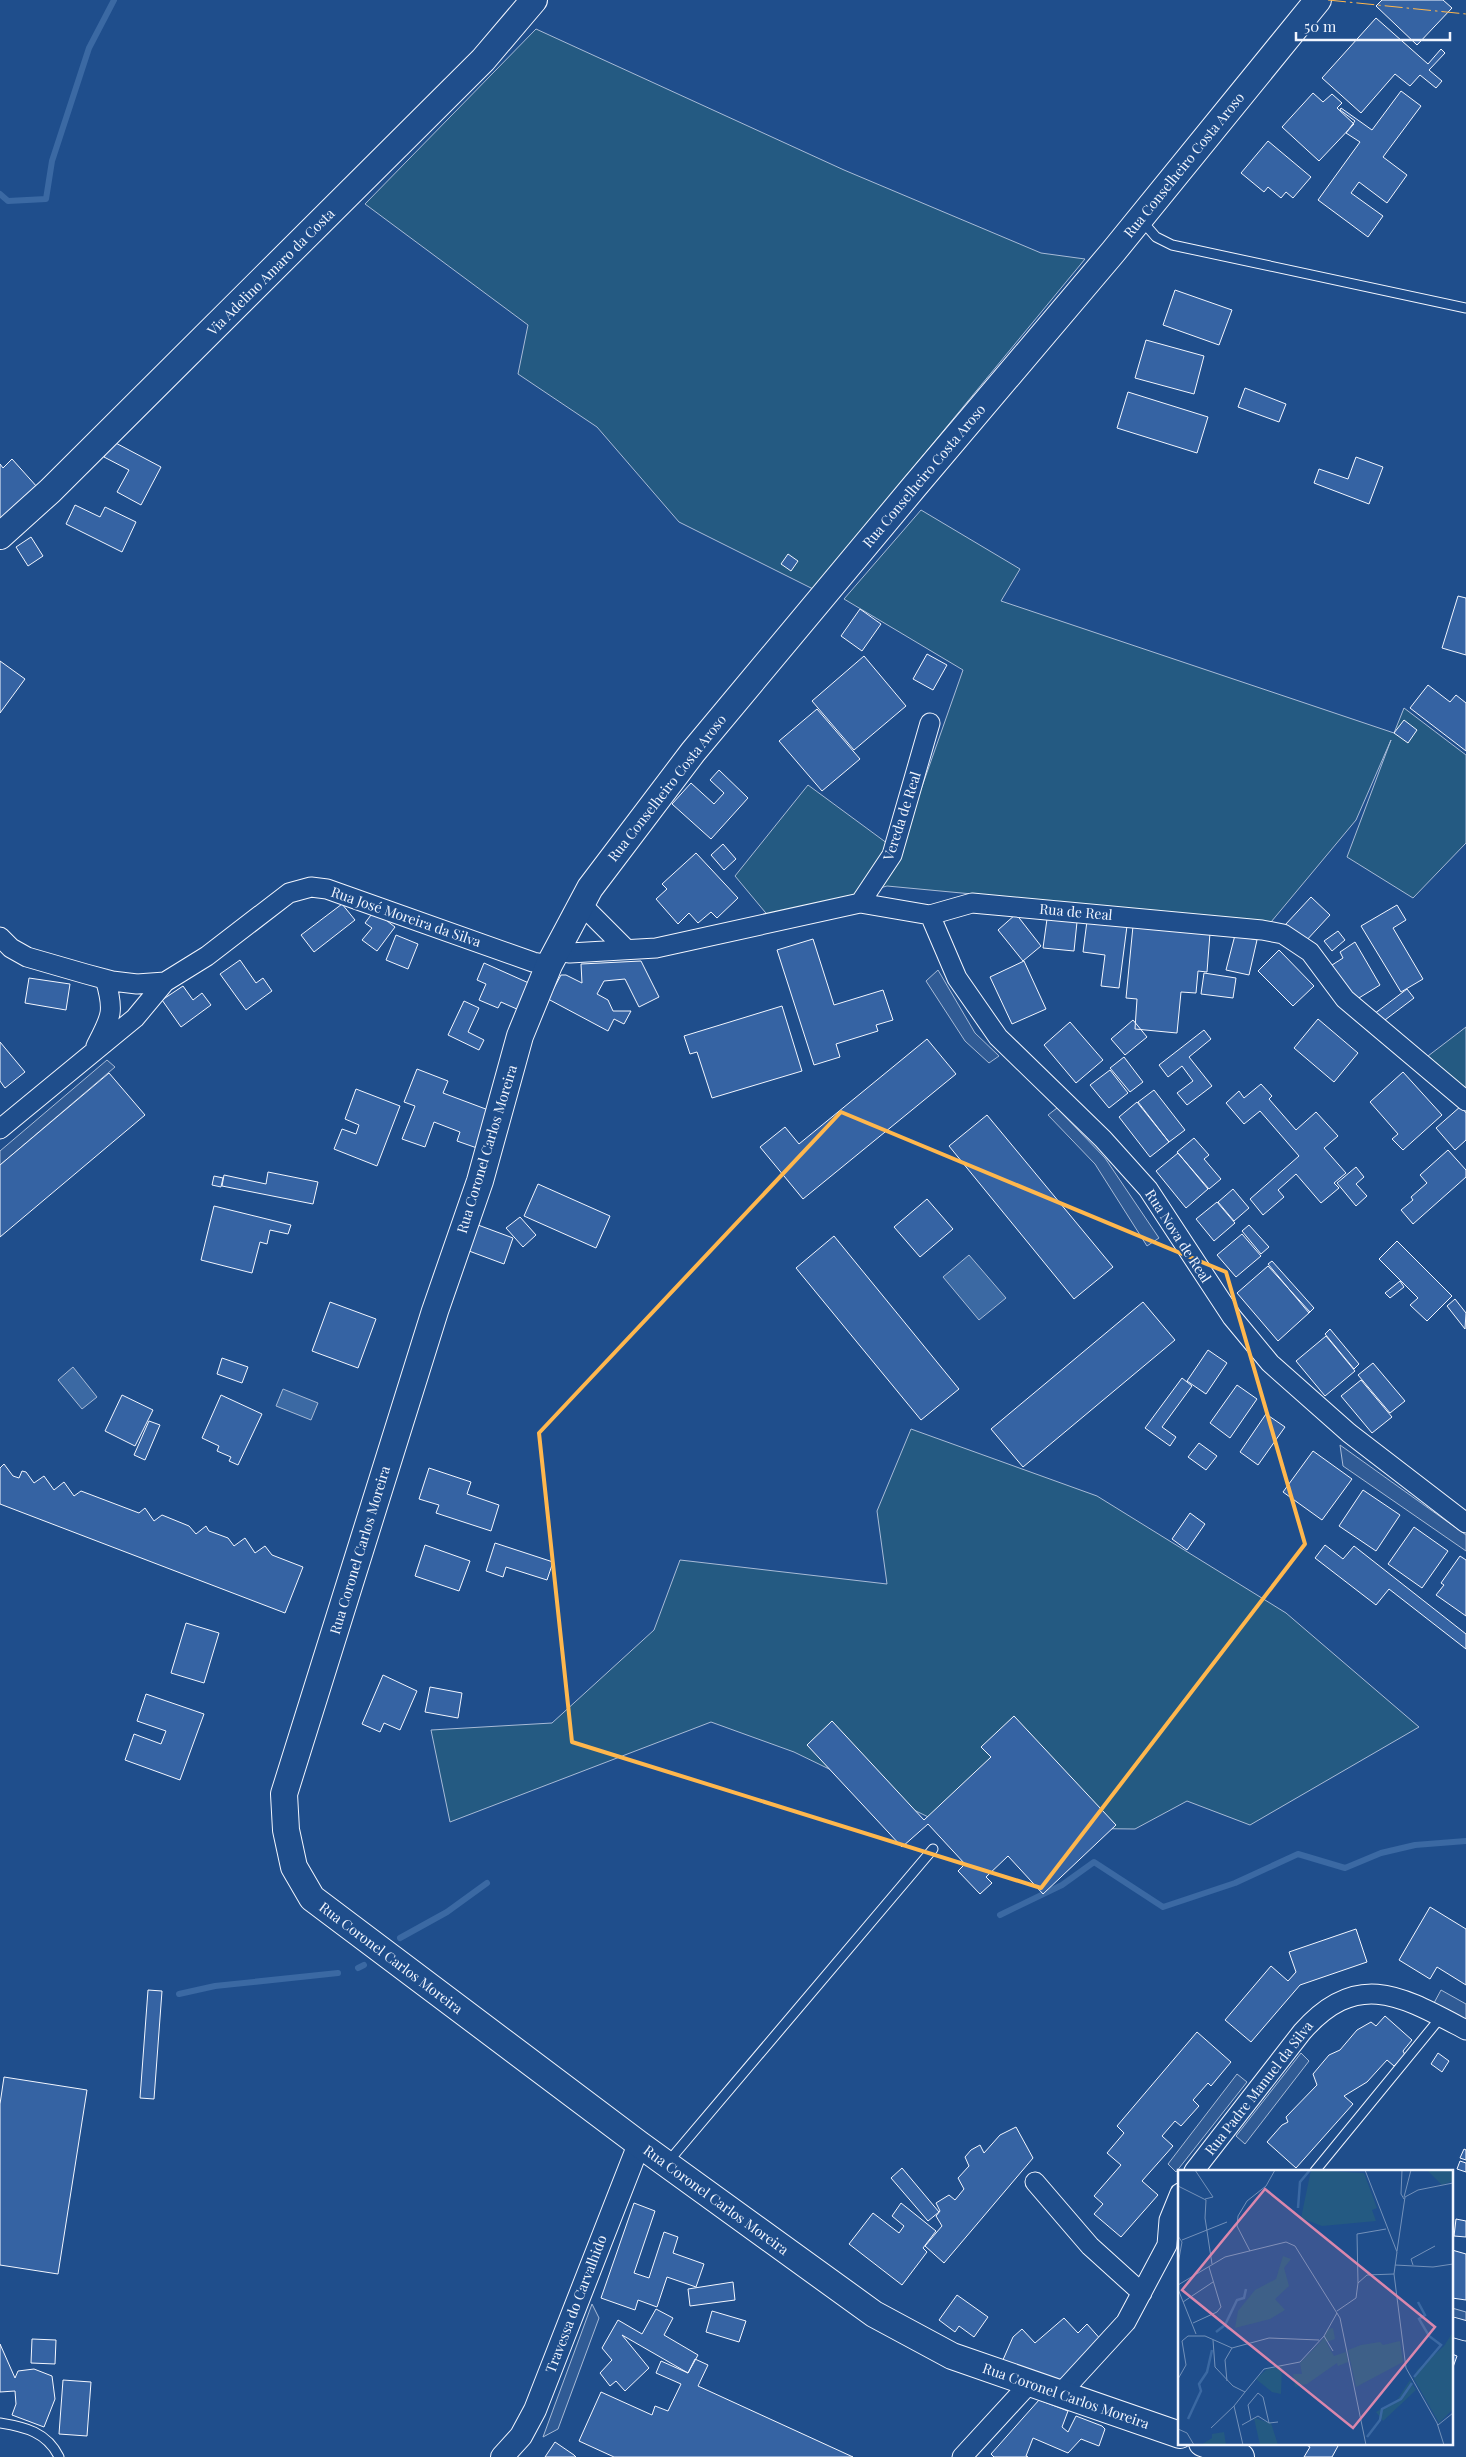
<svg xmlns="http://www.w3.org/2000/svg" width="1466" height="2457" font-family="'Playfair Display',serif">
  <style>
    .green { fill: #245a82; stroke: #a8bbd7 }
    .parking { fill: #305b95; stroke: #a8bbd7 }
    .water { fill: #3b69a3; stroke: #a8bbd7 }
    .lines { fill: none; stroke-linecap: round; stroke-linejoin: round }
    .stream { stroke: #3b69a3; stroke-width: 6 }
    .building { fill: #3563a3; stroke: #f2f6ff }
    .service-casing { stroke: #f2f6ff; stroke-width: 11 }
    .minor-casing { stroke: #f2f6ff; stroke-width: 21 }
    .tertiary-casing { stroke: #f2f6ff; stroke-width: 24 }
    .secondary-casing { stroke: #f2f6ff; stroke-width: 28 }
    .service { stroke: #1f4e8c; stroke-width: 9 }
    .minor { stroke: #1f4e8c; stroke-width: 19 }
    .tertiary { stroke: #1f4e8c; stroke-width: 22 }
    .secondary { stroke: #1f4e8c; stroke-width: 26 }
    .power { stroke: #ffb74d; stroke-width: 1; stroke-dasharray: 18 4 2.5 4; stroke-linecap: butt }
    .marked { fill: none; stroke: #ffb74d; stroke-width: 4; stroke-linejoin: round }
    .labels { text-anchor: middle; stroke-width: 4; stroke-linejoin: round; paint-order: stroke }
    .street-label { font-size: 14px; fill: #f2f6ff; stroke: #1f4e8c }
    .inset-river { fill: none; stroke: #3b69a3; stroke-width: 2.5 }
    .inset-road { fill: none; stroke: #7391ba; stroke-width: 1 }
    .view { fill: #da87ad; fill-opacity: 0.15; stroke: #da87ad; stroke-width: 2.5 }
    .inset-edge { fill: none; stroke: #f2f6ff; stroke-width: 2.5 }
  </style>
  <rect width="100%" height="100%" fill="#1f4e8c"/>
  <!-- green -->
  <path class="green" d="M536 29 844 170 1041 253 1085 259 813 589 679 522 597 427 518 374 528 325 365 204Z
    M921 510 1020 569 1001 601 1394 733 1404 708 1466 755V843L1413 898 1347 857 1391 740 1356 820 1271 922 887 886 770 918 735 876 808 785 899 852 963 670 844 599Z
    M1466 1027V1089L1428 1056Z
    M911 1429 1097 1496 1286 1613 1419 1727 1250 1825 1187 1801 1135 1829 949 1827 794 1752 711 1722 450 1822 431 1730 552 1723 654 1630 680 1560 887 1584 877 1511Z"/>
  <!-- parking -->
  <path class="parking" d="M938 970 975 1033 999 1056 989 1063 965 1041 926 981Z
    M107 1060 115 1067 0 1165V1151Z
    M1057 1108 1105 1158 1159 1238 1147 1246 1095 1164 1048 1115Z
    M1340 1445 1466 1535V1551L1343 1466Z
    M1441 1990 1466 2004V2021L1434 2003Z
    M1301 2053 1309 2061 1245 2144 1236 2136Z
    M1237 2074 1247 2082 1176 2172 1168 2164Z
    M592 2304 599 2318 558 2429 543 2437Z
    M1452 2308 1466 2312V2324L1452 2320Z"/>
  <!-- water -->
  <path class="water" d="M969 1255 1006 1298 979 1320 943 1277Z
    M73 1367 97 1397 82 1409 58 1380Z
    M283 1389 318 1403 311 1420 276 1406Z"/>
  <g class="lines">
    <!-- stream -->
    <path class="stream" d="M0 194 8 201 46 199 52 161 89 48 114 0
      M1000 1915 1062 1885 1094 1862 1163 1907 1235 1883 1298 1854 1345 1868 1381 1853 1415 1845 1466 1841
      M400 1938 447 1912 487 1883
      M358 1968 364 1965
      M179 1994 215 1986 338 1973"/>
  </g>
  <!-- building -->
  <path class="building" d="M1382 0H1443L1452 8 1417 45 1376 6Z
    M1376 18 1428 64 1441 49 1445 53 1429 70 1442 81 1436 88 1420 75 1410 86 1395 74 1361 113 1322 78Z
    M1401 91 1421 106 1383 157 1407 175 1387 203 1359 182 1351 193 1383 216 1368 237 1318 200 1360 142 1346 133 1355 121 1340 110 1341 108 1372 130Z
    M1313 93 1323 102 1332 94 1342 103 1337 108 1354 124 1319 161 1282 127Z
    M1268 141 1311 177 1293 198 1286 192 1281 198 1268 187 1264 192 1241 173Z
    M1175 290 1232 310 1219 345 1163 325Z
    M1146 340 1204 356 1194 394 1135 378Z
    M1245 388 1286 404 1279 422 1238 407Z
    M1128 392 1208 417 1197 453 1117 428Z
    M112 441 161 467 141 505 117 492 129 470 104 457Z
    M1356 457 1383 467 1369 504 1314 483 1319 469 1348 479Z
    M12 459 38 488 0 522V464L3 468Z
    M75 505 100 517 105 507 136 522 122 552 66 524Z
    M31 537 43 556 28 566 16 547Z
    M788 554 798 561 791 571 781 564Z
    M1458 596 1466 598V655L1442 648Z
    M860 609 881 624 862 651 841 636Z
    M927 654 947 665 933 690 913 679Z
    M864 656 906 706 854 750 812 701Z
    M0 661 25 679 0 713Z
    M1428 685 1450 702 1456 695 1466 703V751L1410 708Z
    M817 709 860 759 822 791 779 741Z
    M1404 720 1417 730 1408 743 1394 733Z
    M719 770 748 798 711 839 672 804 691 783 714 804 724 793 710 780Z
    M723 844 736 859 724 870 711 855Z
    M696 853 738 898 717 918 711 912 698 923 689 913 678 924 656 899 667 889 662 884Z
    M1311 897 1330 915 1304 943 1285 925Z
    M342 904 355 920 314 952 301 935Z
    M1397 905 1406 920 1393 928 1423 979 1401 992 1361 926Z
    M374 911 395 927 377 951 362 940 372 928 365 923Z
    M1016 914 1041 946 1023 961 998 930Z
    M1047 919 1077 922 1074 951 1043 948Z
    M1087 921 1127 926 1119 988 1101 986 1105 955 1083 952Z
    M1133 926 1210 933 1207 972 1198 971 1196 993 1181 992 1177 1033 1135 1029 1137 999 1126 998Z
    M1338 931 1345 940 1332 951 1324 941Z
    M396 935 418 944 408 969 386 960Z
    M1235 935 1257 940 1249 975 1226 970Z
    M813 939 834 1005 883 990 893 1020 876 1025 878 1031 836 1044 840 1057 814 1065 777 950Z
    M1355 942 1380 985 1354 1001 1332 965 1343 958 1340 952Z
    M1279 950 1314 986 1293 1006 1258 971Z
    M240 960 256 983 263 978 272 991 246 1010 220 974Z
    M641 961 659 997 639 1007 625 979 604 981 597 994 608 1000 613 1011H631L624 1024 614 1019 608 1031 548 999 561 975H566L582 983 581 964Z
    M1024 961 1046 1009 1012 1024 990 977Z
    M484 963 531 984 519 1010 501 1002 498 1008 479 1000 486 984 477 980Z
    M1204 973 1236 978 1233 998 1201 994Z
    M29 978 70 984 66 1010 25 1003Z
    M183 986 193 1000 202 993 211 1005 181 1027 162 1000Z
    M1407 989 1414 998 1381 1023 1374 1014Z
    M464 1001 479 1008 468 1032 484 1040 479 1050 448 1035Z
    M782 1006 802 1071 712 1098 697 1052 690 1054 684 1036Z
    M1318 1019 1358 1053 1334 1082 1294 1048Z
    M1133 1020 1147 1037 1125 1055 1111 1039Z
    M1070 1022 1103 1060 1076 1083 1044 1045Z
    M1204 1030 1211 1039 1189 1057 1212 1086 1187 1105 1177 1093 1193 1081 1182 1066 1168 1077 1159 1065Z
    M927 1039 956 1074 803 1199 760 1147 785 1127 799 1144Z
    M0 1042 25 1072 5 1088 0 1081Z
    M1124 1057 1143 1082 1130 1092 1110 1068Z
    M417 1069 448 1081 443 1093 491 1111 477 1148 457 1141 460 1132 434 1122 425 1147 402 1139 415 1106 404 1102Z
    M1110 1070 1128 1093 1109 1108 1090 1085Z
    M1403 1072 1442 1115 1403 1150 1392 1139 1398 1134 1370 1102Z
    M109 1073 145 1115 0 1237V1165Z
    M1261 1084 1272 1096 1269 1099 1296 1130 1316 1112 1338 1136 1324 1148 1346 1173 1334 1183 1339 1188 1321 1203 1296 1174 1278 1190 1284 1197 1263 1215 1250 1199 1299 1156 1260 1111 1244 1124 1226 1103 1239 1091 1244 1098Z
    M356 1089 400 1106 377 1166 334 1149 342 1129 356 1134 359 1125 345 1119Z
    M1154 1090 1185 1130 1169 1142 1138 1102Z
    M1137 1102 1169 1142 1150 1157 1119 1117Z
    M1461 1106 1466 1113V1140L1455 1150 1436 1128Z
    M987 1115 1113 1267 1074 1299 949 1146Z
    M1194 1138 1209 1155 1204 1159 1221 1179 1209 1189 1177 1152Z
    M1448 1150 1466 1170V1177L1413 1224 1401 1210 1413 1200 1411 1197 1427 1183 1420 1175Z
    M1178 1153 1208 1189 1186 1208 1156 1171Z
    M1356 1167 1364 1177 1356 1184 1367 1196 1356 1206 1337 1183Z
    M268 1172 318 1182 313 1204 222 1186 224 1175 266 1184Z
    M214 1176 223 1178 221 1187 212 1185Z
    M538 1184 610 1216 596 1248 524 1216Z
    M1233 1189 1249 1208 1234 1221 1218 1202Z
    M927 1199 953 1229 920 1257 894 1227Z
    M1217 1202 1235 1223 1214 1241 1196 1219Z
    M214 1206 291 1225 288 1234 270 1230 267 1244 260 1242 252 1273 201 1260Z
    M520 1217 536 1235 523 1247 506 1228Z
    M478 1225 513 1238 504 1264 469 1251Z
    M1249 1225 1269 1247 1261 1254 1242 1231Z
    M1242 1234 1261 1256 1236 1277 1217 1255Z
    M834 1236 959 1389 921 1420 796 1268Z
    M1397 1241 1452 1296 1427 1321 1410 1305 1418 1298 1379 1259Z
    M1272 1261 1314 1308 1309 1313 1268 1264Z
    M1268 1266 1310 1312 1278 1341 1237 1293Z
    M1400 1281 1404 1287 1390 1298 1385 1293Z
    M1455 1299 1466 1313 1465 1329 1447 1306Z
    M330 1302 376 1319 358 1368 312 1351Z
    M1143 1302 1175 1340 1023 1467 991 1429Z
    M1330 1329 1359 1364 1354 1369 1325 1334Z
    M1326 1336 1355 1371 1325 1396 1296 1361Z
    M1208 1350 1227 1363 1206 1394 1187 1381Z
    M222 1358 248 1367 242 1383 217 1374Z
    M1373 1363 1405 1401 1390 1413 1358 1375Z
    M1182 1378 1192 1386 1162 1427 1176 1437 1170 1446 1145 1428Z
    M1361 1380 1392 1417 1372 1433 1341 1396Z
    M1237 1385 1257 1399 1230 1438 1210 1423Z
    M122 1395 153 1410 135 1446 105 1431Z
    M221 1395 262 1414 238 1465 229 1461 231 1457 217 1451 219 1446 202 1438Z
    M1266 1414 1285 1427 1258 1465 1240 1452Z
    M149 1421 160 1425 145 1460 134 1455Z
    M1199 1443 1217 1456 1206 1470 1188 1457Z
    M1313 1451 1352 1479 1322 1520 1283 1492Z
    M4 1464 13 1476 19 1478 22 1471 26 1472 34 1483 44 1476 54 1490 64 1482 74 1496 81 1491 139 1513 145 1508 154 1521 162 1515 189 1526 196 1534 206 1526 209 1531 228 1538 234 1546 245 1538 255 1553 265 1546 272 1555 303 1567 285 1613 0 1504V1468Z
    M429 1468 471 1482 467 1494 499 1505 491 1531 436 1513 439 1505 419 1499Z
    M1363 1490 1400 1515 1376 1551 1339 1526Z
    M1190 1513 1205 1524 1187 1550 1172 1539Z
    M1414 1527 1448 1551 1422 1588 1388 1564Z
    M495 1543 553 1562 547 1580 506 1567 503 1577 486 1571Z
    M425 1545 470 1561 459 1591 415 1576Z
    M1325 1545 1343 1559 1354 1546 1466 1634V1649L1389 1589 1376 1605 1315 1558Z
    M1460 1556 1466 1560V1616L1436 1595 1444 1585 1441 1583Z
    M186 1623 219 1633 204 1683 171 1673Z
    M383 1675 417 1691 400 1730 384 1723 380 1732 362 1724Z
    M430 1687 462 1693 458 1718 425 1712Z
    M146 1694 204 1714 180 1780 125 1760 134 1734 161 1744 166 1731 137 1721Z
    M1014 1716 1116 1825 1043 1894 1008 1856 986 1877 992 1883 980 1894 958 1871 965 1864 928 1824 902 1847 807 1745 832 1721 924 1820 991 1757 981 1747Z
    M1430 1907 1466 1929V1985L1437 1967 1430 1979 1399 1960Z
    M1356 1929 1367 1962 1300 1985 1251 2042 1225 2020 1271 1966 1288 1981 1296 1972 1289 1952Z
    M148 1990 162 1991 154 2099 140 2098Z
    M1385 2016 1412 2040 1403 2051 1405 2055 1394 2066 1387 2060 1367 2082 1344 2096 1353 2104 1296 2168 1267 2142 1282 2125 1288 2122 1286 2117 1317 2085 1313 2074 1329 2055 1340 2050 1357 2030 1371 2022 1376 2026Z
    M1197 2032 1231 2062 1211 2086 1208 2083 1193 2100 1199 2106 1181 2126 1175 2121 1162 2136 1173 2146 1142 2181 1158 2195 1121 2237 1094 2214 1103 2204 1094 2196 1121 2165 1107 2153 1124 2133 1117 2126Z
    M1438 2053 1449 2061 1442 2072 1431 2064Z
    M4 2077 87 2090 58 2274 0 2265V2104Z
    M1016 2127 1033 2158 944 2263 925 2246 942 2226 936 2216 940 2211 936 2203 949 2195 955 2200 964 2189 958 2178 969 2166 965 2157 971 2150 980 2145 984 2153 1000 2135Z
    M1464 2149 1466 2150V2160L1460 2158Z
    M1460 2161 1466 2163V2172L1457 2169Z
    M902 2168 939 2212 928 2221 891 2178Z
    M634 2203 655 2211 634 2273 649 2278 664 2232 678 2237 673 2253 704 2264 696 2287 667 2277 657 2307 638 2300 635 2310 601 2298Z
    M901 2203 936 2231 923 2248 927 2252 902 2285 849 2244 873 2213 899 2233 904 2226 892 2216Z
    M1456 2219 1466 2221V2237L1454 2236Z
    M1452 2250 1466 2254V2300L1452 2298Z
    M733 2282 735 2300 690 2306 688 2289Z
    M957 2295 988 2317 974 2337 959 2326 955 2332 939 2320Z
    M656 2309 673 2318 664 2335 698 2355 688 2373 622 2335 649 2368 625 2391 616 2381 610 2386 600 2373 612 2360 602 2348 618 2320 642 2334Z
    M712 2311 746 2321 739 2342 706 2332Z
    M1064 2318 1078 2333 1087 2324 1103 2342 1054 2386 1002 2362 1013 2337 1022 2329 1035 2343Z
    M32 2339 56 2340 55 2364 31 2363Z
    M0 2344 15 2378 18 2371 34 2369 52 2376 55 2399 44 2427 12 2415 16 2404 15 2391 0 2392Z
    M1452 2354 1457 2356 1452 2370Z
    M695 2359 708 2365 698 2386 853 2457H614L579 2441 601 2392 652 2415 655 2406 668 2411 681 2384 656 2373 661 2361 688 2373Z
    M63 2380 91 2382 87 2436 59 2434Z
    M1039 2400 1068 2411 1062 2427 1068 2432 1076 2416 1102 2426 1105 2429 1099 2446 1081 2439 1068 2453 1033 2438 1026 2456 1028 2457H994L991 2454Z
    M555 2442 574 2455 576 2457H545Z
    M1303 2443H1333L1338 2446 1332 2457H1304L1310 2447Z"/>
  <g class="lines">
    <defs>
      <path id="service" d="M1142 221 1156 237 1172 245 1466 308
        M668 2162 933 1849
        M1315 2171 1441 2017
        M0 2423C25 2427 47 2432 59 2457"/>
      <path id="minor" d="M860 903 892 855 930 723
        M581 904 625 948
        M930 915 957 978 998 1037 1103 1139 1148 1189 1232 1317 1270 1363 1349 1433 1466 1523
        M0 937 11 948 27 957 86 974 112 981 137 984 165 982 207 956 289 893 311 887 327 889 533 962 549 965
        M556 951 570 953 656 948 860 903 930 915 972 903 1262 930 1283 934 1310 952 1345 999 1466 1101
        M96 1046C111 1017 115 1012 105 979
        M0 1129 135 1018 165 982
        M1194 2171 1302 2032C1358 1968 1403 1997 1466 2030
        M1035 2182 1090 2246 1142 2293
        M1452 2327 1466 2331
        M1060 2394 1126 2322 1167 2245 1169 2220 1180 2193
        M962 2457 1029 2384"/>
      <path id="tertiary" d="M502 2457 521 2436 535 2410 639 2144"/>
      <path id="secondary" d="M0 536 50 491 483 60 534 0
        M1180 2435 952 2356 874 2314 639 2144 312 1898 294 1867 286 1830 284 1794 435 1311 480 1181 520 1036 549 965 590 888 693 752 914 487 1113 252 1318 0
        M1202 2443 1241 2457"/>
    </defs>
    <!-- service casing -->
    <use href="#service" class="service-casing"/>
    <!-- minor casing -->
    <use href="#minor" class="minor-casing"/>
    <!-- tertiary casing -->
    <use href="#tertiary" class="tertiary-casing"/>
    <!-- secondary casing -->
    <use href="#secondary" class="secondary-casing"/>
    <!-- service -->
    <use href="#service" class="service"/>
    <!-- minor -->
    <use href="#minor" class="minor"/>
    <!-- tertiary -->
    <use href="#tertiary" class="tertiary"/>
    <!-- secondary -->
    <use href="#secondary" class="secondary"/>
    <!-- power -->
    <path class="power" d="M1328 0 1466 14"/>
  </g>
  <!-- marked area -->
  <path class="marked" d="M841 1112 1226 1272 1305 1544 1041 1888 572 1742 539 1433Z"/>
  <g class="labels">
    <!-- street labels -->
    <g class="street-label">
      <text transform="translate(1184 165) rotate(-51)" y="5">Rua Conselheiro Costa Aroso</text>
      <text transform="translate(271 272) rotate(-45)" y="5">Via Adelino Amaro da Costa</text>
      <text transform="translate(924 476) rotate(-50)" y="5">Rua Conselheiro Costa Aroso</text>
      <text transform="translate(667 788) rotate(-52)" y="5">Rua Conselheiro Costa Aroso</text>
      <text transform="translate(902 816) rotate(-72)" y="5">Vereda de Real</text>
      <text transform="translate(1076 912) rotate(5)" y="5">Rua de Real</text>
      <text transform="translate(406 917) rotate(19)" y="5">Rua José Moreira da Silva</text>
      <text transform="translate(487 1149) rotate(-73)" y="5">Rua Coronel Carlos Moreira</text>
      <text transform="translate(1178 1236) rotate(57)" y="5">Rua Nova de Real</text>
      <text transform="translate(360 1550) rotate(-73)" y="5">Rua Coronel Carlos Moreira</text>
      <text transform="translate(391 1958) rotate(37)" y="5">Rua Coronel Carlos Moreira</text>
      <text transform="translate(1259 2088) rotate(-52)" y="5">Rua Padre Manuel da Silva</text>
      <text transform="translate(716 2200) rotate(36)" y="5">Rua Coronel Carlos Moreira</text>
      <text transform="translate(576 2304) rotate(-69)" y="5">Travessa do Carvalhido</text>
      <text transform="translate(1066 2396) rotate(19)" y="5">Rua Coronel Carlos Moreira</text>
    </g>
  </g>
  <!-- overview -->
  <g transform="translate(1178 2170)">
    <rect width="275" height="275" fill="#1f4e8c"/>
    <path d="M133 0 186 3 199 38 194 40 198 51 144 56 123 48ZM249 0H275V11L264 15ZM105 86 113 89 106 98 111 116 97 129 107 140 92 149 57 158 60 141 77 120 98 109ZM155 158 157 169 148 172 156 186 168 182 170 192 160 196 159 193 129 214 117 217 115 204H124L122 193 146 168 150 159ZM275 162V239L261 253 236 209 239 200 266 176ZM222 171 225 192 178 217 170 180 183 175 202 172 205 175ZM104 196 103 224 94 222 78 209 89 199ZM232 210 238 220 205 251 198 242 219 230ZM76 248 93 253 100 275H82ZM46 262 48 275H23L34 268V264Z" fill="#245a82"/>
    <path class="inset-river" d="M120 38 122 12 132 0M47 155 59 130 66 128 68 119M38 162 47 155 51 159M236 207 263 175 251 166 241 149 247 145 240 132M10 249 23 221 21 214 29 202 34 180M189 267 202 250 204 239 223 229 234 213"/>
    <path class="inset-road" d="M17 0 35 27 27 29M187 0 219 82 216 104 228 198 259 253 266 275M224 0 223 24 226 29M0 16 28 30 27 48 34 94M226 27 233 0M0 66 4 72 0 94M4 70 49 52M72 81 59 56 60 46 69 31 88 16 97 0M219 81 227 27 240 20 275 13M217 95 255 97 275 94M235 95 233 89 257 76M180 113 179 64 208 59M0 115 47 87 108 72 117 76 162 148 188 275M0 119 18 164M5 132 35 112M159 141 178 128 180 113 189 105 216 104M15 153 39 142 43 137 31 97M146 166 155 181M35 170 37 197 55 216 67 222 86 199 122 192 146 166 159 143M0 209 8 195 4 171 10 166H27L54 178 91 168 141 170M49 211 47 190 54 178M73 250 70 235 80 223 85 227 91 253M64 255 80 246 91 253 100 252M260 255 275 243M33 258 56 236M0 259 9 263 16 275M65 275 56 236 67 222"/>
    <path class="view" d="M87 19 257 157 175 258 4 120Z"/>
    <rect width="275" height="275" class="inset-edge"/>
  </g>
  <!-- scale -->
  <path d="M1296 32v8h154v-8" fill="none" stroke="#f2f6ff" stroke-width="2.5"/>
  <text x="1304" y="32" font-size="15" fill="#f2f6ff" stroke="#1f4e8c" stroke-width="4" paint-order="stroke">50 m</text>
</svg>
